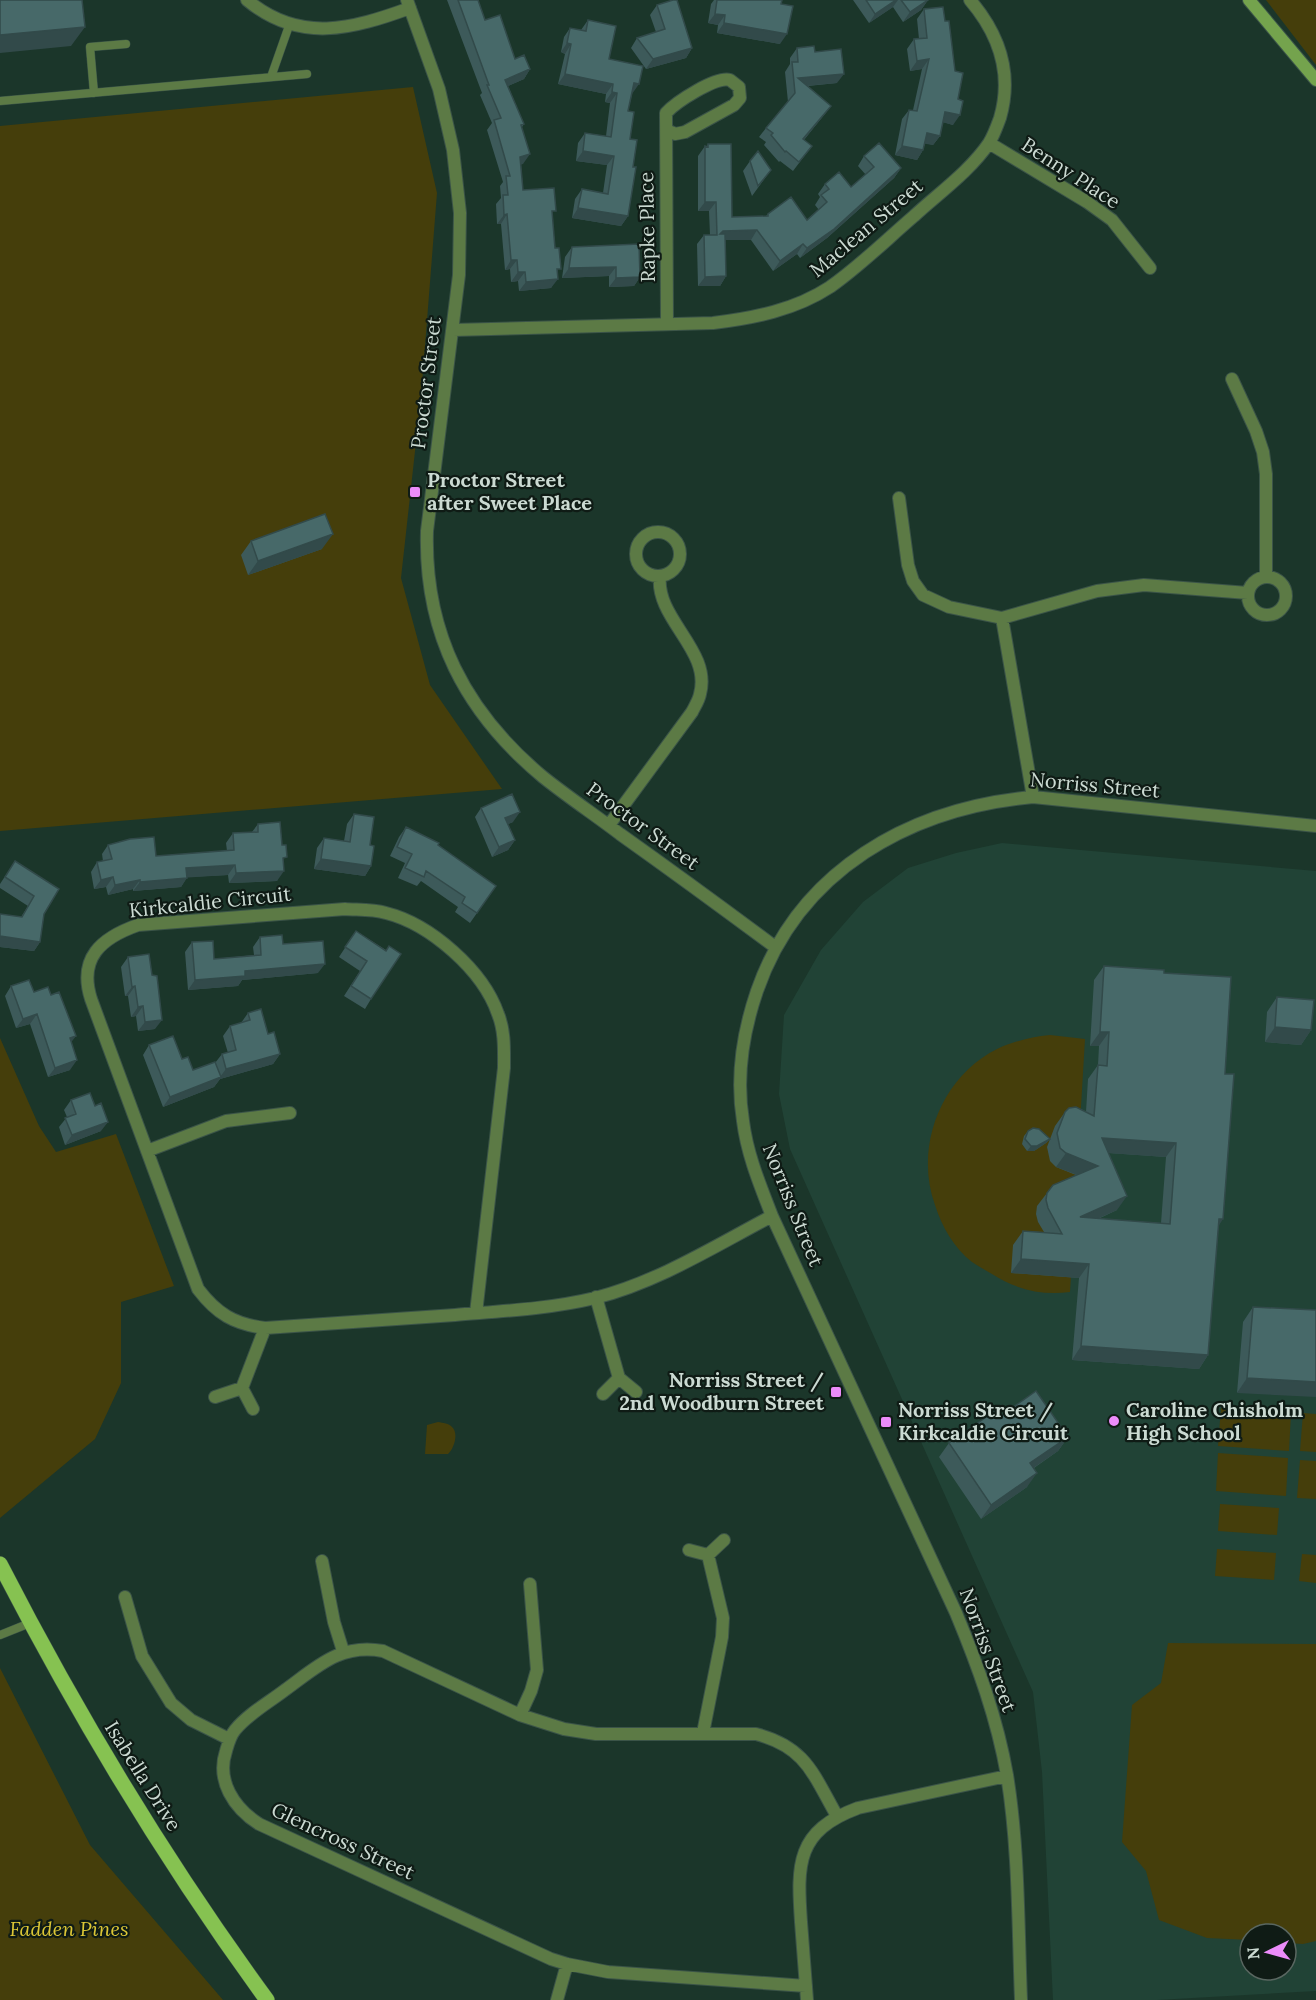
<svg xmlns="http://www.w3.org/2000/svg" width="1316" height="2000" font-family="Lora,serif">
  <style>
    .built { fill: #214336; fill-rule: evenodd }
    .green { fill: #453e0b }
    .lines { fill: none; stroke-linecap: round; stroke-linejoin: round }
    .lane-casing { stroke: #3b5448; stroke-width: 9 }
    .street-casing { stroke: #3b5448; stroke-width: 14 }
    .secondary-casing { stroke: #3b5448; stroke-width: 14 }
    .primary-casing { stroke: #3b5448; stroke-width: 16 }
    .lane { stroke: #5c7a45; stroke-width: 8 }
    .street { stroke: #5c7a45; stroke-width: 12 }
    .secondary { stroke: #74a34d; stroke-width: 12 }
    .primary { stroke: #86c251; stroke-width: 15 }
    .wall { fill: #3d5a5a; fill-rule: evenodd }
    .shaded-wall { fill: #324a4a }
    .building { fill: #476969; stroke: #324a4a; stroke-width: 1.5; fill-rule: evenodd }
    .poi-dot { fill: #ec8cfa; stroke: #0f1b15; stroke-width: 2 }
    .labels { text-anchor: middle; stroke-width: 4.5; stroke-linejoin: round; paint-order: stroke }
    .street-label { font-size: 20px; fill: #cbdad2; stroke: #0f1b15 }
    .poi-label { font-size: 20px; font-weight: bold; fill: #cbdad2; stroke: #0f1b15; text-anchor: start }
    .park-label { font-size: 20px; font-style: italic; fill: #dcc736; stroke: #0f1b15 }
  </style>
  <rect width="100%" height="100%" fill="#1b362a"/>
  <!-- built -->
  <path class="built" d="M1002 843 1316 871V1991L1157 2000H1053L1042 1772 1033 1692 790 1149 779 1094 784 1015 821 950 863 902 908 868 956 853ZM1250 1934H1286V1970H1250Z"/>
  <!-- green -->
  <path class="green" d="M1266 0H1316V65Z
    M413 87 437 193 421 397 401 578 430 685 502 789 0 831V126Z
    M1050 1035 1085 1039 1070 1292C1042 1296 1015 1289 992 1274 985 1270 978 1266 972 1262 954 1248 942 1227 935 1205 914 1147 941 1077 997 1049 1014 1041 1031 1037 1050 1035Z
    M0 1038 39 1126 56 1152 116 1134 174 1286 121 1302V1383L95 1439 0 1518Z
    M1221 1408 1291 1413 1289 1451 1218 1446Z
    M1303 1413 1316 1414V1452L1300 1451Z
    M438 1422C443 1423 449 1423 452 1427 459 1433 454 1449 448 1454H425L427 1425Z
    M1218 1453 1288 1458 1286 1496 1216 1491Z
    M1300 1460 1316 1461V1499L1297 1498Z
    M1220 1504 1279 1508 1277 1535 1218 1531Z
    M1217 1549 1276 1553 1274 1580 1215 1576Z
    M1302 1554 1316 1555V1583L1299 1581Z
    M1168 1643 1316 1644V1941L1303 1944 1286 1943V1934H1250V1940L1207 1938 1159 1920 1146 1871 1122 1842 1132 1705 1161 1683Z
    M0 1668 90 1845 223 2000H0Z"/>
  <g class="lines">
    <defs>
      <path id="lane" d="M271 77 290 23
        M94 93 90 47 126 44
        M0 101 307 74
        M0 1635 30 1623"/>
      <path id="street" d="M247 0C300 44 352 29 410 8
        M407 0 439 89 453 150 460 213 459 275 427 531C424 633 465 712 543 777 568 797 595 815 620 834 672 871 724 909 775 947
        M989 143 1087 202 1112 220 1150 268
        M667 324 666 113C676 102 716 76 730 80L739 87 740 98 734 105 685 132 675 134 667 130
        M453 330 713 323C754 318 795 310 830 287 860 266 886 240 914 216 939 193 970 171 989 143 994 135 997 126 1000 118 1013 73 999 34 970 0
        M1232 379 1256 431 1263 452 1266 474V577
        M899 498 908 565 913 581 923 595 949 607 1002 618 1097 591 1144 585 1248 593
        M636 554a22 22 0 1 1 44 0a22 22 0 1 1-44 0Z
        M1248 596a19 19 0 1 1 38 0a19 19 0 1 1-38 0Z
        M1002 618 1033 797
        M609 825 692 712C695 706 699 700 700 694 712 650 655 619 660 576
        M147 1151 226 1121 290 1113
        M596 1297 619 1378 636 1392
        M476 1313 504 1068C504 1050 505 1031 498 1014 483 970 430 924 386 913 372 909 358 910 345 909L138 925C101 938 78 958 91 999L198 1289C217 1314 234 1324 265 1328 328 1324 392 1319 455 1315 503 1311 549 1309 595 1298 658 1282 715 1246 772 1216
        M603 1394 619 1378
        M215 1397 242 1388
        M253 1409 242 1388 265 1328
        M689 1550 708 1555
        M322 1561 334 1622 343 1651
        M125 1597 142 1656 171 1703 191 1720 229 1739
        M520 1715 531 1691 537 1670 530 1584
        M703 1733 722 1637 723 1618 708 1555 724 1540
        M806 1986 608 1972 567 1964 551 1959 259 1824C234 1808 216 1781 226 1751 228 1744 230 1736 235 1730 248 1714 268 1703 285 1690 317 1667 340 1643 383 1651L520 1715 564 1729 596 1734H756C806 1747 813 1774 837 1816
        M557 2000 567 1964
        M807 2000C805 1974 803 1948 801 1922 797 1864 796 1831 858 1808L1007 1776
        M1021 2000C1018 1926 1019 1849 1007 1775 997 1718 978 1666 956 1613L772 1216C760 1185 747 1154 743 1121 736 1078 743 1032 757 991 799 870 910 808 1033 797L1316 826"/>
      <path id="secondary" d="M1249 0 1316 80"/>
      <path id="primary" d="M0 1564C78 1716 166 1862 267 2000"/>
    </defs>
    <!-- lane casing -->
    <use href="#lane" class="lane-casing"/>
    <!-- street casing -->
    <use href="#street" class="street-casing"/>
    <!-- secondary casing -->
    <use href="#secondary" class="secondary-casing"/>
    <!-- primary casing -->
    <use href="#primary" class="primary-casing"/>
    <!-- lane -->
    <use href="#lane" class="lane"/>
    <!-- street -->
    <use href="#street" class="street"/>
    <!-- secondary -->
    <use href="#secondary" class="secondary"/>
    <!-- primary -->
    <use href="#primary" class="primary"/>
  </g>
  <!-- wall -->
  <path class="wall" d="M447 0H478L485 20 515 59 530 69 524 79 508 86 524 124 522 127 523 164H521L523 190 552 216 558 274 551 288 519 291 518 281 511 282 510 269 505 270 501 224H497L496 204 501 198 500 186 503 182 487 130 492 123 480 95 482 93Z
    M714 0H782L780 44 717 33 718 25 708 23 711 4Z
    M853 0H928L921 10 903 22 893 7 869 23Z
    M657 5 692 48 686 58 646 69 631 48 637 38 656 32 650 15Z
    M924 9 958 99 953 125 943 122 940 136 933 145 925 143 923 150 917 160 895 155 902 119 909 110H913L922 69 910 71 907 49 914 39H919L917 19Z
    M588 20 609 59 632 94 628 111 633 167 628 216 621 226 572 218 575 199 582 189 603 193 607 165 576 161 578 143 585 133 606 136 610 103 605 102 606 94 558 84 565 54 561 52 564 37 570 28 581 30Z
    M797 48 815 52 837 83 808 86 831 106 824 115 804 140 812 146 793 171 780 161 779 162 764 145 766 142 759 137 766 128 788 102 785 72 790 64V58Z
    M708 144 732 217 766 216 768 214 807 220 819 210 815 205 820 197 818 194 825 184 851 187 866 175 858 166 864 156 901 168 894 178 827 238 800 258 797 254 773 271 751 240H725L726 276 720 286H698L697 244 704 235H710L709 211H698V156L705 146H707Z
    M750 161 771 170 752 196 743 171Z
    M572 247 640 277 634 286 609 287V276L562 278 565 257Z
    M251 541 322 549 248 575 241 555Z
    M481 808 513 822 508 824 515 840 508 850 492 857 475 817Z
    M354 814 370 845 371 866 365 876 314 869 317 848 324 838 344 841 347 824Z
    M258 824 283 863 277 881 229 883 228 875 187 877 181 887 133 891V889L108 895 106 887 94 889 91 872 97 862 103 861 102 854 108 845 156 856 227 851 226 843 233 833 252 832Z
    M406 827 438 845 496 886 470 923 455 912 458 907 421 881 417 886 398 878 405 863 390 856 399 837Z
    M15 861 44 914 40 942 34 951 0 947V914L21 917 28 906 0 888V884Z
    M356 931 386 950 371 999 365 1009 344 996 360 971 339 957Z
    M260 937 283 944 318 973 242 980 238 986 188 990 185 952 192 942 214 959 254 955 253 947Z
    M128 957 155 1029 138 1031 136 1016 131 1017 128 996H125L121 967Z
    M1104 966 1164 973 1225 1074 1218 1227 1208 1355 1199 1369 1072 1360 1079 1278 1011 1273 1013 1245 1023 1231 1044 1232 1038 1222 1036 1214 1037 1206 1047 1193 1076 1175 1056 1167 1050 1161 1047 1147 1055 1126 1065 1112H1086L1088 1079 1098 1065 1099 1046H1090L1094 980ZM1109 1153 1166 1157 1161 1223 1098 1219 1117 1210Z
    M11 986 51 995 71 1043 70 1070 48 1077 30 1024 16 1028 5 996Z
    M1277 997 1311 1030 1301 1045 1265 1042 1267 1012Z
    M248 1013 268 1034 280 1054 273 1064 220 1079 214 1087 163 1107 143 1055 149 1045 182 1059 193 1070 215 1063 222 1054 228 1053 223 1036 230 1026 241 1023Z
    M71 1100 101 1131 65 1145 59 1127 67 1117 64 1110Z
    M1028 1131 1050 1139 1046 1143 1034 1151H1027L1022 1144 1024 1136Z
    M1253 1307 1316 1310 1237 1393 1243 1322Z
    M999 1417 1068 1437 1058 1451 1034 1468 1027 1487 981 1519 939 1457 949 1443Z"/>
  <!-- shaded-wall -->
  <path class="shaded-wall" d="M896 0H898L893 7 869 23 875 14Z
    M928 0 921 10 903 22 910 12Z
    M715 14 725 15 718 25 708 23Z
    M724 23 787 34 780 44 717 33Z
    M85 27 71 46 0 53V35Z
    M567 43 571 44 565 54 561 52Z
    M692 48 686 58 646 69 653 59Z
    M929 59 922 69 910 71 917 61Z
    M530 69 524 79 499 90 505 80Z
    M565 74 613 84 606 94 558 84Z
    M844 74 837 83 794 87 798 78Z
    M634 83 639 84 632 94Z
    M612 92 617 93 610 103 605 102Z
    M831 106 824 115 796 149 803 139Z
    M945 112 960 115 953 125 938 121Z
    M927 133 940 136 933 145 920 143Z
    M902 146 923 150 917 160 895 155Z
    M583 151 614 156 607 165 576 161Z
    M530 154 523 164 514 167 520 157Z
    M901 168 894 178 827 238 800 258 807 248Z
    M705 202H716L709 211H698Z
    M578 208 628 216 621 226 572 218Z
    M507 214 501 224H497L504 215Z
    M757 230 751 240H716L723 231Z
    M803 244 797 254 773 271 780 261Z
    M511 260H517L510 269 505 270Z
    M616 267 609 276 562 278 569 268Z
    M518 272H525L518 281 511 282Z
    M726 276 720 286H698L705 277Z
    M640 277 634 286 609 287 616 278Z
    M558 279 551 288 519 291 526 282Z
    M333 534 322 549 248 575 258 561Z
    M520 812 513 822 499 828 505 818Z
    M515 840 508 850 492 857 499 847Z
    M321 859 371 866 365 876 314 869Z
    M235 865 228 875 180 878 186 868Z
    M284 871 277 881 229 883 236 873Z
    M113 877 106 887 94 889 101 880Z
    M187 878 181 887 133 891 140 882Z
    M140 880 133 889 108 895 115 885Z
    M0 936 40 942 34 951 0 947Z
    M325 964 318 973 242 980 238 986 188 990 195 980 245 971Z
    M135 986 128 996H125L132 987Z
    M143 1006 136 1016 131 1017 138 1007Z
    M37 1014 30 1024 16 1028 23 1019Z
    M162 1020 155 1029 138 1031 145 1022Z
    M1275 1027 1311 1030 1301 1045 1265 1042Z
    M1100 1032H1109L1099 1046H1090Z
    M76 1036 69 1045 70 1038Z
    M280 1054 273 1064 220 1079 214 1087 163 1107 170 1097 220 1077 226 1069Z
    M77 1060 70 1070 48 1077 55 1068Z
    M108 1122 101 1131 65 1145 72 1135Z
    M1102 1138 1176 1143 1166 1157 1093 1152Z
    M1050 1139 1046 1143 1034 1151H1027L1031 1146Z
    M1066 1153 1098 1166 1088 1179 1056 1167Z
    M1127 1196 1117 1210 1070 1231 1080 1217Z
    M1219 1219H1223L1214 1233Z
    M1021 1259 1089 1264 1079 1278 1011 1273Z
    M1081 1346 1208 1355 1199 1369 1072 1360Z
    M1247 1378 1316 1382V1397L1237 1393Z
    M1068 1437 1058 1451 1020 1477 1030 1463Z
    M1037 1473 1027 1487 981 1519 991 1505Z"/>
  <!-- building -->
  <path class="building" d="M0 0H82L85 27 0 35Z
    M458 0H478L485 20 500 15 515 59 524 55 530 69 505 80 524 124 521 125 530 154 520 157 523 190 554 188 556 211H552L555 248H559L561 269H557L558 279 526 282 525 272H518L517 260H511L507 214 504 215 503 195H508L506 176H510L494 120 501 118 487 85H489Z
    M673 0H677L692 48 653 59 637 38 665 29 657 5Z
    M717 0H782L781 4 793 6 787 34 724 23 725 15 715 14Z
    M866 0H896L875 14Z
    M901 0H928L910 12Z
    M943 7 945 21H949L955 71 963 73 958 99 963 101 960 115 945 112 940 136 927 133 923 150 902 146 909 110 917 111 929 59 917 61 914 39 927 38 924 9Z
    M588 20 616 26 609 59 643 66 639 84 634 83 628 111 634 112 630 139 637 140 633 167H636L628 216 578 208 582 189 608 194 614 156 583 151 585 133 611 137 617 93 612 92 613 84 565 74 571 44 567 43 570 28 586 31Z
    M814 46 815 52 841 49 844 74 798 78 831 106 803 139 812 146 799 162 786 151 785 152 771 135 773 133 766 128 795 93 792 62H798L797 48Z
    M879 143 901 168 834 229 807 248 803 244 780 261 757 230 723 231 720 234H725L726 276 705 277 704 235H717L716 202H705V146L708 147V144H731L732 217 768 216V214L791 197 807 220 827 202 821 195 829 189 825 184 839 172 851 187 874 167 864 156Z
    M758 151 771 170 758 186 750 161Z
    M639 244 640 277 616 278V267L569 268 572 247Z
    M325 514 333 534 258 561 251 541Z
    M512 794 520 812 505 818 515 840 499 847 481 808Z
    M354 814 374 817 370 845 374 846 371 866 321 859 324 838 350 842Z
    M280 822 282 845H286L287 857 283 858 284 871 236 873 235 865 186 868 187 878 140 882V880L115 885 113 877 101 880 97 862 112 859 108 845 130 839 154 837 156 856 234 850 233 833 258 832V824Z
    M406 827 439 843 438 845 496 886 477 913 462 903 465 897 426 871 424 877 405 868 412 854 397 847Z
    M15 861 59 889 44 914 40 942 0 936V914L22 917 34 896 5 877Z
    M356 931 386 951 389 946 401 954 371 999 351 986 367 961 345 947Z
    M282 935 283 944 323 941 325 964 245 971V976L195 980 192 942 213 941 214 959 261 955 260 937Z
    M149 954 152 975 157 976 162 1020 145 1022 143 1006 138 1007 135 986 132 987 128 957Z
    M1104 966 1164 970V973L1231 977 1225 1074H1234L1223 1219H1219L1208 1355 1081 1346 1089 1264 1021 1259 1023 1231 1062 1234 1048 1208 1046 1200 1047 1193 1053 1185 1098 1166 1066 1153 1060 1148 1057 1133 1065 1112 1069 1108 1076 1107 1094 1116 1098 1065 1107 1066 1109 1032H1100ZM1102 1138 1176 1143 1170 1224 1080 1217 1127 1196Z
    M29 980 34 992 48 987 51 995 59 992 76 1036 70 1038 77 1060 55 1068 37 1014 23 1019 11 986Z
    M1277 997 1314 1000 1311 1030 1275 1027Z
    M261 1009 268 1034 274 1032 280 1054 226 1069 222 1054 236 1050 230 1026 250 1020 248 1013Z
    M173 1036 182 1059 188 1057 193 1070 215 1062 221 1077 170 1097 149 1045Z
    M90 1093 95 1106 101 1103 108 1122 72 1135 65 1118 76 1114 71 1100Z
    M1033 1128 1039 1129 1050 1139 1037 1146H1031L1025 1139 1028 1131Z
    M1253 1307 1316 1310V1382L1247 1378Z
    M1036 1391 1068 1437 1030 1463 1037 1473 991 1505 949 1443 995 1411 999 1417Z"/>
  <!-- markers -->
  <g class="poi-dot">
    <rect x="409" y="486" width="12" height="12" rx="3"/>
    <rect x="830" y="1386" width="12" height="12" rx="3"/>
    <circle cx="1114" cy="1421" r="6"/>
    <rect x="880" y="1416" width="12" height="12" rx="3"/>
  </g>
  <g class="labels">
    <!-- street labels -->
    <g class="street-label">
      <text transform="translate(1071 173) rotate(33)" y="7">Benny Place</text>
      <text transform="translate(647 227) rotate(-91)" y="7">Rapke Place</text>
      <text transform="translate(866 228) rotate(-40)" y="7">Maclean Street</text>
      <text transform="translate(426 383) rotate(-83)" y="7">Proctor Street</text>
      <text transform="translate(1095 785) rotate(5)" y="7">Norriss Street</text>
      <text transform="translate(643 826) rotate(36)" y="7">Proctor Street</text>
      <text transform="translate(210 902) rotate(-6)" y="7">Kirkcaldie Circuit</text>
      <text transform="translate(793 1205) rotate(68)" y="7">Norriss Street</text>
      <text transform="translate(988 1650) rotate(70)" y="7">Norriss Street</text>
      <text transform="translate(143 1776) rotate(58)" y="7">Isabella Drive</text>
      <text transform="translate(343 1841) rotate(25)" y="7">Glencross Street</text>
    </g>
    <!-- poi labels -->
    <g class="poi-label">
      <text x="427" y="487">Proctor Street<tspan x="427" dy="23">after Sweet Place</tspan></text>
      <text x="824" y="1387" text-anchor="end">Norriss Street /<tspan x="824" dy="23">2nd Woodburn Street</tspan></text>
      <text x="898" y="1417">Norriss Street /<tspan x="898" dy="23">Kirkcaldie Circuit</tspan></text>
      <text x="1126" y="1417">Caroline Chisholm<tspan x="1126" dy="23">High School</tspan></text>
    </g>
    <!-- park labels -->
    <g class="park-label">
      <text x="69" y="1936">Fadden Pines</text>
    </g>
  </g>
  <!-- north arrow -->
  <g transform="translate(1268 1952) rotate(265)"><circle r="28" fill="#0f1b15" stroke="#5a6761" stroke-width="1.5"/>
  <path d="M0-4.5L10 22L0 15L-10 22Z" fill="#ec8cfa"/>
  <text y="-9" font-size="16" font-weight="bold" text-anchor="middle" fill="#cbdad2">N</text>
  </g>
</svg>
